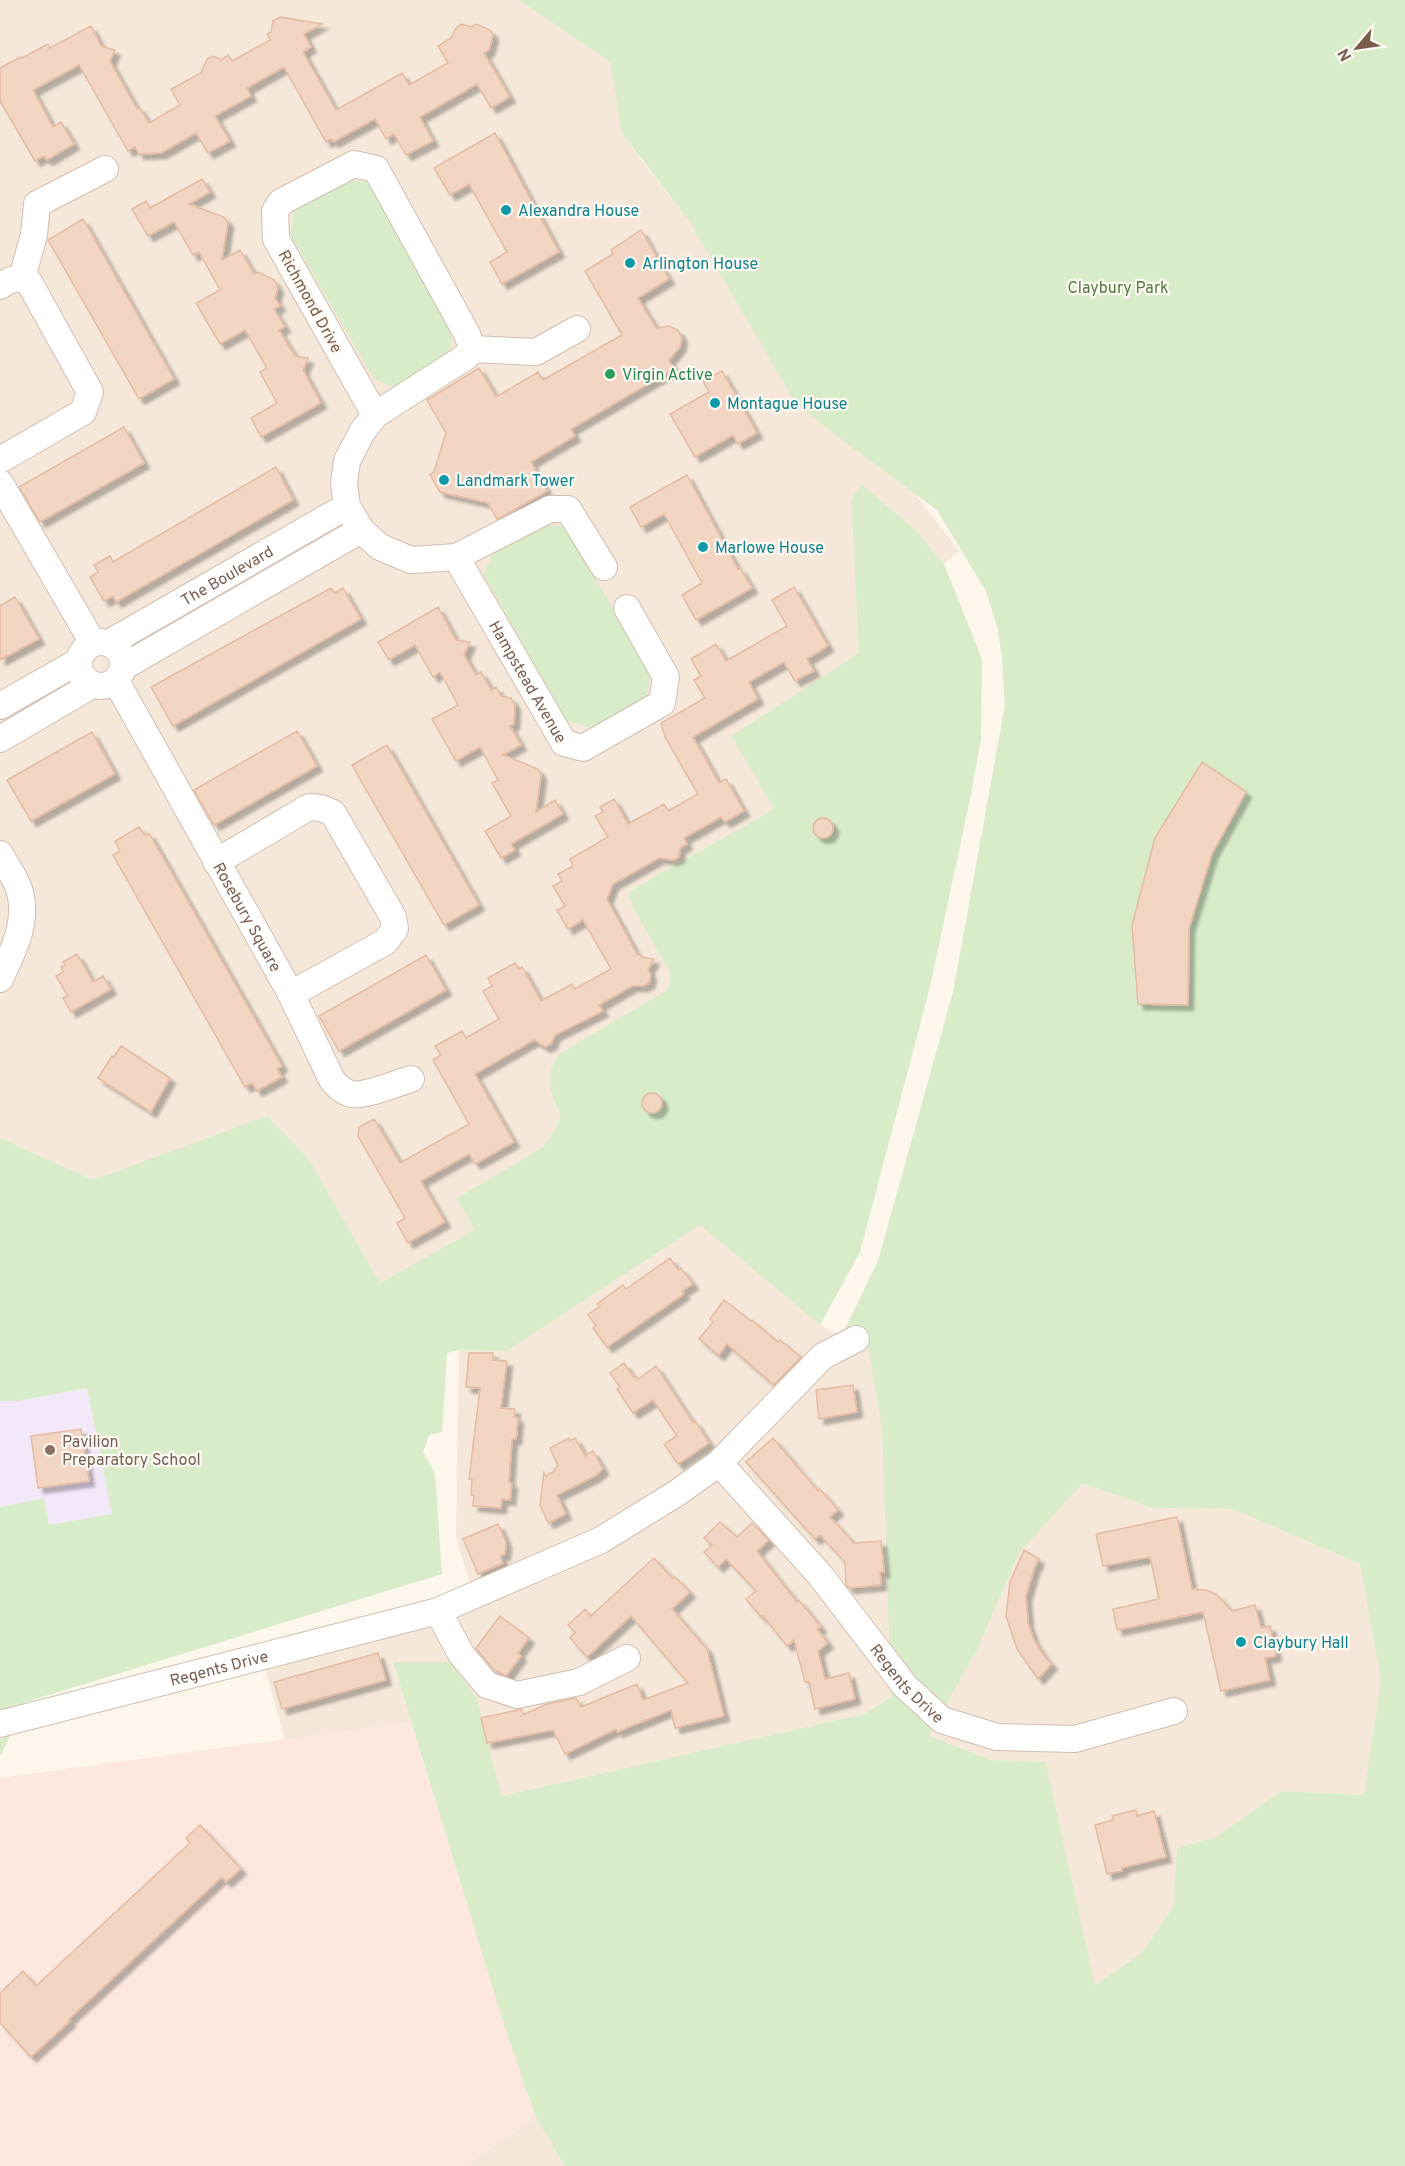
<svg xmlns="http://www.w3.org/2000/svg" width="1405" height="2166" font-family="Overpass,sans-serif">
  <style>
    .residential { fill: #f5e8da }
    .commercial { fill: #fde8e0 }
    .education { fill: #f3e8fa }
    .green { fill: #d8ecc9; fill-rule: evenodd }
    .building { fill: #f3d5c3; stroke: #e6bba3; stroke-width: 1.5; filter: url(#shadow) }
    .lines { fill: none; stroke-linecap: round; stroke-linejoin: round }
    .minor-casing { stroke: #d1beb0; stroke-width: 28 }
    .minor { stroke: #fff; stroke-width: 26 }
    .culture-dot { fill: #0f9aa8; stroke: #fffaf3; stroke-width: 2 }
    .leisure-dot { fill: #2e9e5b; stroke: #fffaf3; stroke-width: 2 }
    .education-dot { fill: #8d6e63; stroke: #fffaf3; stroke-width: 2 }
    .labels { text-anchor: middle; stroke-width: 4.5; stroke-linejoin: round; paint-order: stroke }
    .culture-label { font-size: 16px; fill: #0d838f; stroke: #fffaf3; text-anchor: start }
    .park-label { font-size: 16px; fill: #537a41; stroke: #fffaf3 }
    .street-label { font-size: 16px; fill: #7a5c4d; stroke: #fffaf3 }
    .leisure-label { font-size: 16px; fill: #27864d; stroke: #fffaf3; text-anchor: start }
    .education-label { font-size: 16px; fill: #785e54; stroke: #fffaf3; text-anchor: start }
  </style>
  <defs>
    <filter id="shadow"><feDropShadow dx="5.5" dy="5.5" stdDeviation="1.5" flood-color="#0004"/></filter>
  </defs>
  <rect width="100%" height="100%" fill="#fdf6ec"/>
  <!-- residential -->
  <path class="residential" d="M0 0H519L610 62 622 133 642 161 689 221 847 444 915 494 959 551 944 564 916 530 861 484 851 501 859 653 731 736 774 809 633 889 637 915 669 971 670 982 667 990 625 1015 556 1103 560 1115 556 1128 543 1147 457 1198 474 1230 380 1283 309 1159 267 1117 93 1180 0 1138Z
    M700 1225 820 1325 869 1350 882 1429 891 1697 864 1714 500 1796 477 1699 393 1662 411 1722 285 1740 262 1658 474 1596 456 1537 459 1350 507 1351Z
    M1083 1483 1152 1508 1232 1509 1360 1564 1381 1681 1364 1795 1281 1791 1216 1837 1177 1848 1173 1907 1143 1952 1095 1985 1046 1762 991 1760 929 1737 977 1650 1019 1553Z
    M536 2118 565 2166H465Z"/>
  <!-- commercial -->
  <path class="commercial" d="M411 1722 503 2022 536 2118 465 2166H0V1778Z"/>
  <!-- education -->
  <path class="education" d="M87 1388 112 1514 49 1525 44 1498 0 1507V1401H17Z"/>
  <!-- green -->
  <path class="green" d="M519 0H1405V2166H565L536 2118 503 2022 393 1662H449L477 1698 501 1796 864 1714 891 1697 882 1429 869 1350 842 1335 878 1261 953 992 1005 705 1002 658 997 626 986 591 937 510 847 444 795 402 689 221 622 133 610 62ZM1083 1483 1152 1508 1232 1509 1360 1564 1381 1681 1364 1795 1281 1791 1216 1837 1177 1848 1173 1907 1143 1952 1095 1985 1046 1762 991 1760 929 1736 977 1650 1019 1553Z
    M349 181 369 182 453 332 450 353 393 387 374 379 290 234 294 211Z
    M861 484 916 530 944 564 982 659 981 739 971 794 930 987 860 1252 820 1325 700 1225 507 1351 459 1350 447 1353 442 1432 429 1435 423 1452 435 1473 442 1574 26 1702 0 1757V1507L44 1498 49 1525 112 1514 87 1388 17 1401H0V1138L93 1180 267 1116 309 1159 380 1283 474 1230 457 1198 543 1147 556 1128 560 1115C551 1088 542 1082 559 1054L667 990 670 982 669 971 637 915 628 894 633 889 774 809 731 736 859 653 851 500Z
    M545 524 566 527 651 675 646 699 591 728 567 721 484 575 492 554Z"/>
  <!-- building -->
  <path class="building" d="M280 17 322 24 304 34 311 47 303 52 336 110 402 73 409 85 448 63 438 46 451 38 456 28 461 24 472 27 476 24 490 30 493 35 489 50 484 53 510 97 491 108 477 84 420 117 433 141 406 155 394 134 386 139 375 119 333 142 331 139 326 142 284 67 247 88 251 96 215 116 230 141 208 153 196 133 161 153 139 154 135 147 128 151 79 65 33 90 53 127 61 122 74 144 47 160 44 156 35 161 0 101V68L20 57 22 58 48 44 50 48 91 26 101 46 115 50 110 61 137 109 139 107 149 123 180 105 171 89 201 73 207 59 213 56 221 60 228 55 232 61 270 40 267 34 271 32 273 21Z
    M495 133 559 252 502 284 490 262 507 252 469 184 450 195 434 168Z
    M202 179 210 192 189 204 224 217 228 223 222 260 240 250 254 274 258 272 274 280 278 288 275 298 280 306 274 309 285 327 279 330 295 356 308 358 303 370 321 403 261 437 251 418 277 403 260 372 267 368 245 330 220 344 196 303 220 290 199 252 193 255 174 222 148 236 132 209 146 201 150 208Z
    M83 219 174 379 139 399 48 240Z
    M641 230 669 279 638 298 656 328 669 326 678 330 682 338 680 347 669 360 674 369 571 429 575 436 531 462 547 491 500 518 497 519 488 503 440 492 430 475 434 472 446 433 427 400 479 368 496 397 538 372 543 380 622 335 585 271 613 254 611 250Z
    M722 371 757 433 738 444 733 435 695 457 670 414 709 392 703 381Z
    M124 427 144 463 40 522 19 487Z
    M276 467 293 500 116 602 113 596 104 601 90 577 98 572 94 565 110 556 113 562Z
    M687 475 738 569 740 568 752 588 696 620 682 595 702 583 664 514 641 527 630 507Z
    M794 587 828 646 807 659 814 671 795 681 784 662 749 682 758 699 693 737 719 783 726 779 744 811 725 822 721 817 684 838 687 844 680 848 679 857 673 860 659 858 613 884 607 899 637 954 639 953 641 957 654 959 648 970 651 975 649 983 643 986H632L599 1005 603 1011 555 1035 551 1044 545 1047 534 1040 475 1074 514 1142 475 1164 469 1154 421 1181 445 1222 408 1243 397 1223 405 1218 358 1136 359 1127 374 1119 400 1163 469 1124 433 1060 441 1055 435 1046 462 1031 466 1038 499 1019 483 991 492 986 488 978 515 963 519 969 522 967 541 1001 572 984 575 989 611 969 583 920 568 929 557 910 565 906 553 886 562 881 558 874 573 866 570 859 608 837 595 816 603 812 600 807 614 799 628 824 664 804 668 811 698 794 665 737 661 723 705 698 694 680 701 676 691 659 716 644 726 661 787 626 772 600Z
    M331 588 335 593 343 588 361 619 173 726 151 687Z
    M15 597 39 639 0 660V606Z
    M438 607 456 640 470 642 464 655 476 675 481 672 491 690 496 687 501 696 511 698 515 706 514 724 510 726 521 745 503 755 538 769 541 775 536 812 555 800 563 814 511 844 515 850 501 858 485 831 511 816 492 783 498 780 480 747 456 761 432 719 458 705 440 672 433 677 415 645 389 660 378 642Z
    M297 731 317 766 214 825 194 790Z
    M92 732 115 774 31 821 7 780Z
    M387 745 479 905 444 925 352 765Z
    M1202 762 1246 792 1212 854 1189 928 1188 1005 1138 1004 1132 925 1155 838Z
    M813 828a10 10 0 1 1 20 0a10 10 0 1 1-20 0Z
    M139 827 145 836 149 833 282 1066 277 1069 282 1077 257 1091 252 1083 245 1087 113 855 120 851 115 841Z
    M77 954 93 982 103 976 111 989 71 1012 63 998 68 996 56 976 63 972 61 967 65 965 63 962Z
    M426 955 446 990 339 1051 319 1016Z
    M121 1046 170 1078 151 1112 98 1078 112 1056 114 1057Z
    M642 1103a10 10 0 1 1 20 0a10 10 0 1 1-20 0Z
    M670 1258 678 1270 681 1268 693 1284 682 1291 684 1294 607 1347 593 1328 596 1326 588 1315 600 1306 597 1304 623 1285 626 1289Z
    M724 1300 751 1321 752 1320 778 1342 780 1340 801 1357 774 1385 727 1344 719 1355 699 1339 713 1322 710 1319Z
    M469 1353H493V1360L507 1361 501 1408 515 1409 514 1417 518 1418 516 1439H512L509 1482 512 1483 510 1500 502 1499 501 1508 473 1506 474 1495H471L472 1479H469L480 1388 466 1387Z
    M624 1363 634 1378 636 1376 638 1379 656 1366 693 1423 695 1421 709 1443 678 1464 664 1444 677 1436 653 1400 633 1413 617 1389 620 1387 610 1373Z
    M853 1385 857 1412 819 1419 816 1390Z
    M81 1429 89 1481 38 1488 31 1436Z
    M569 1438 570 1441 575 1438 585 1456 593 1451 603 1469 595 1476 557 1495 566 1514 548 1523 540 1505 544 1472 546 1476 555 1471 554 1469 558 1466 550 1448Z
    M773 1438 818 1491 820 1489 838 1510 830 1517 854 1543 881 1541 884 1572H880L881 1585 849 1588 846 1585 845 1562 820 1535 815 1539 746 1462Z
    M1177 1517 1192 1589 1207 1590 1217 1595 1232 1611 1255 1605 1261 1628 1270 1626 1276 1656 1265 1658 1270 1680 1221 1691 1203 1612 1117 1630 1113 1609 1159 1599 1150 1557 1103 1566 1096 1534Z
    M720 1522 737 1537 752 1523 769 1540 757 1551 797 1602 799 1600 821 1627 817 1629 828 1643 818 1651 825 1679 849 1673 855 1699 815 1709 809 1682H805L794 1640 787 1646 763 1616 761 1617 746 1599 756 1591 726 1559 718 1567 704 1552 712 1545 704 1538Z
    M498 1524 506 1542 505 1554 500 1556 503 1563 478 1574 463 1539Z
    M1024 1550 1039 1559 1034 1569 1026 1596 1028 1623 1034 1640 1044 1656 1052 1664 1038 1679 1017 1649 1006 1616 1010 1582Z
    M654 1558 673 1579 675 1577 690 1592 672 1609 707 1649 724 1716 675 1728 671 1710 617 1732 616 1729 565 1754 553 1730 487 1743 481 1718 522 1709 523 1715 547 1704 576 1698 581 1707 637 1684 643 1700 688 1683 631 1616 587 1657 570 1638 575 1632 568 1625 585 1609 591 1616Z
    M500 1616 529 1638 518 1653 521 1656 506 1676 493 1669 476 1648Z
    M378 1653 386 1680 282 1709 274 1682Z
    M1136 1810 1137 1816 1154 1811 1166 1857 1122 1868V1871L1107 1874 1095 1825 1113 1820 1112 1816Z
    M200 1825 241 1869 226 1882 222 1877 68 2020 70 2021 31 2057 0 2023V1993L23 1971 36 1986 190 1843 186 1838Z"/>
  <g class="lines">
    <defs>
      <g id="minor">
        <path d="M22 278 34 235 37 204 105 169"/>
        <path d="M0 286C11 279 17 276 29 282L90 392 83 412 0 460"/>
        <path d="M577 329 536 352 472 349 467 356 375 415 362 432 347 461 344 483 347 506 361 530 380 547 411 560 456 557 550 509H568L604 567"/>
        <path d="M375 415 276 239 275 211 281 202 354 164 376 169 467 334 472 349"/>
        <path d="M0 483 93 643"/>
        <path id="s1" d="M456 557 564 743 583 748 662 703 666 677 627 608"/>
        <circle cx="101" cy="664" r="22"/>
        <path id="s2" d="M109 643 347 506"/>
        <path d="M123 667 361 530"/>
        <path id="s3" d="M116 681 291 994 332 1080C337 1086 343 1092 351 1094 364 1097 397 1083 411 1079"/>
        <path d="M0 706 79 661"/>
        <path d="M0 739 92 685"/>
        <path d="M0 854C6 866 17 879 20 892 28 923 13 951 0 979"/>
        <path d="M216 862 309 807 321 808 333 813 393 917 395 929 385 942 291 994"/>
        <path id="s4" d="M719 1463 820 1575 905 1686 942 1720 997 1737 1075 1739 1174 1711"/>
        <path d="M438 1611 461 1654 487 1685 517 1695 579 1682 627 1658"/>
        <path id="s5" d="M0 1724 438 1611 601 1540 677 1493 719 1463 823 1356 856 1339"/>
      </g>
    </defs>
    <!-- minor casing -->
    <use href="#minor" class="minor-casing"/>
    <!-- minor -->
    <use href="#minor" class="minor"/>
  </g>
  <!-- markers -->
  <g class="culture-dot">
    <circle cx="506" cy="210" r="6"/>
    <circle cx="630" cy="263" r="6"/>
    <circle cx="715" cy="403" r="6"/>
    <circle cx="444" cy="480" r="6"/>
    <circle cx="703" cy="547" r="6"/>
    <circle cx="1241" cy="1642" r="6"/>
  </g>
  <circle class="leisure-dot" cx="610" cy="374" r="6"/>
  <circle class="education-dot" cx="50" cy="1450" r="6"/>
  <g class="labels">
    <!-- culture labels -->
    <g class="culture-label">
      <text x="518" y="216">Alexandra House</text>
      <text x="642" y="269">Arlington House</text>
      <text x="727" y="409">Montague House</text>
      <text x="456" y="486">Landmark Tower</text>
      <text x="715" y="553">Marlowe House</text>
      <text x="1253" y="1648">Claybury Hall</text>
    </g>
    <!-- park labels -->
    <g class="park-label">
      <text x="1118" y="293">Claybury Park</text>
    </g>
    <!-- street labels -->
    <g class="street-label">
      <text transform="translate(311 301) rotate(61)" y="6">Richmond Drive</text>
      <text dy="6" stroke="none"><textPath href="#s2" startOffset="136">The Boulevard</textPath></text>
      <text dy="6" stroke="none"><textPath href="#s1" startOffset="144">Hampstead Avenue</textPath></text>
      <text dy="6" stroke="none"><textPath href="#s3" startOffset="270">Rosebury Square</textPath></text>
      <text dy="6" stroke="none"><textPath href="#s5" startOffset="226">Regents Drive</textPath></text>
      <text dy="6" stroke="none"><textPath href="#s4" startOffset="290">Regents Drive</textPath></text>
    </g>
    <!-- leisure labels -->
    <g class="leisure-label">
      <text x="622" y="380">Virgin Active</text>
    </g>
    <!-- education labels -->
    <g class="education-label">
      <text x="62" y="1447">Pavilion<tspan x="62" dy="18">Preparatory School</tspan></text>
    </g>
  </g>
  <!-- north arrow -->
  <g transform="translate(1357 48) rotate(241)" stroke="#fffaf3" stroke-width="4.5" paint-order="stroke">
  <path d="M0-4.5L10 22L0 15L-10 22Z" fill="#7a5c4d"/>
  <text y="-9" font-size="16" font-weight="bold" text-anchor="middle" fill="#7a5c4d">N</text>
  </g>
</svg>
